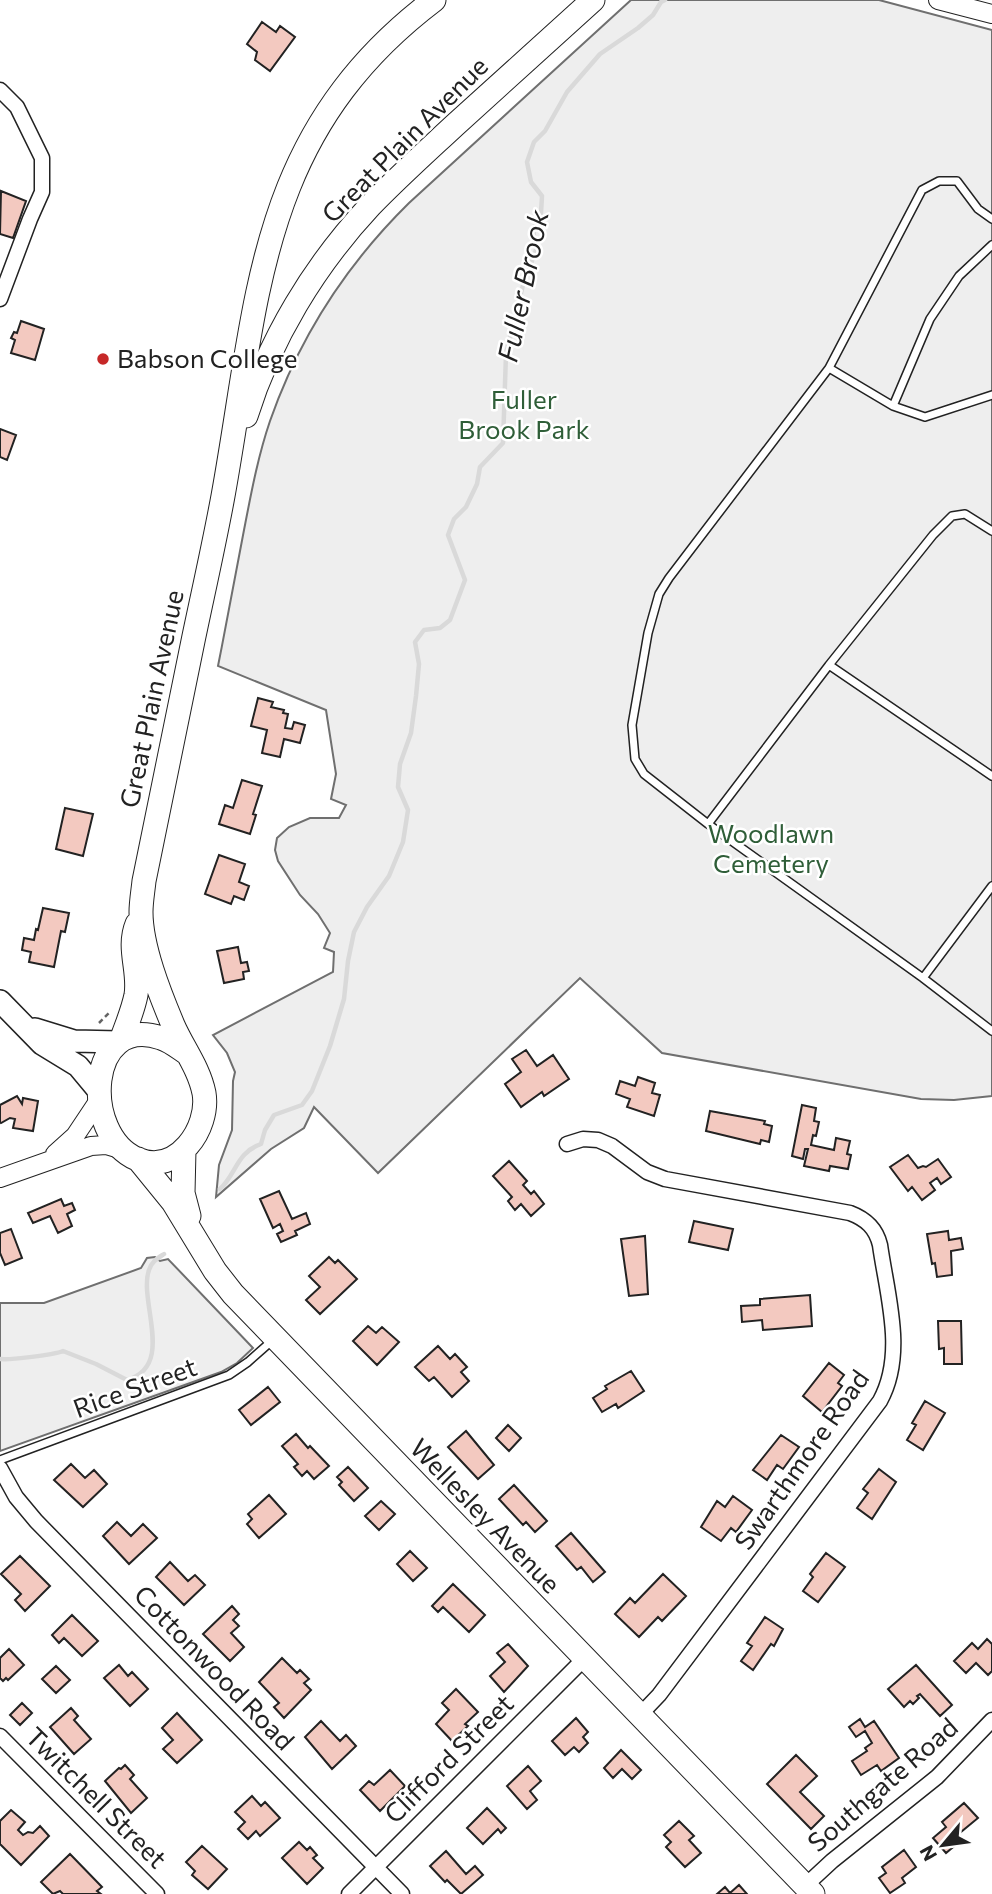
<svg xmlns="http://www.w3.org/2000/svg" width="992" height="1894" font-family="Commissioner,sans-serif">
  <style>
    .green { fill: #eee; stroke: #6f6f6f; stroke-width: 2 }
    .lines { fill: none; stroke-linecap: round; stroke-linejoin: round }
    .stream { stroke: #d9d9d9; stroke-width: 4.5 }
    .building { fill: #f3c9c0; stroke: #222; stroke-width: 2 }
    .service-casing { stroke: #222; stroke-width: 10 }
    .minor-casing { stroke: #222; stroke-width: 17 }
    .tertiary-casing { stroke: #222; stroke-width: 20 }
    .secondary-casing { stroke: #222; stroke-width: 24 }
    .primary-casing { stroke: #222; stroke-width: 25 }
    .path { stroke: #646464; stroke-width: 2.5; stroke-dasharray: 5 3.5; stroke-linecap: butt }
    .service { stroke: #fff; stroke-width: 7 }
    .minor { stroke: #fff; stroke-width: 14 }
    .tertiary { stroke: #fff; stroke-width: 18 }
    .secondary { stroke: #fff; stroke-width: 21 }
    .primary { stroke: #fff; stroke-width: 23 }
    .poi-dot { fill: #c62828; stroke: #fff; stroke-width: 2.5 }
    .labels { text-anchor: middle; stroke-width: 5; stroke-linejoin: round; paint-order: stroke }
    .street-label { font-size: 26px; fill: #222; stroke: #fff }
    .poi-label { font-size: 26px; fill: #222; stroke: #fff; text-anchor: start }
    .park-label { font-size: 26px; fill: #2f5e38; stroke: #fff }
    .water-label { font-size: 28px; font-style: italic; fill: #222; stroke: #fff }
  </style>
  <rect width="100%" height="100%" fill="#fff"/>
  <!-- green -->
  <path class="green" d="M631 0H879L992 30V1096L954 1100 921 1099 662 1053 580 978 378 1173 314 1107 304 1128 271 1149 216 1197 219 1165 232 1130 233 1081 235 1072 227 1053 213 1035 333 972 334 952 324 948 330 933 318 914 300 895 278 861 275 850 277 838 289 827 310 818H339L346 805 331 799 336 774 326 710 218 666C227 621 235 576 244 530 251 494 258 456 270 421 299 338 346 265 409 203Z
    M155 1257 160 1261 168 1259 253 1348 237 1363 221 1372 0 1451V1303H44L141 1268 147 1258Z"/>
  <g class="lines">
    <!-- stream -->
    <path class="stream" d="M220 1189C237 1173 236 1153 261 1144L265 1130 274 1115 302 1105 312 1091 330 1046 344 999 348 961 354 932 367 907 389 876 403 842 408 810 398 787 400 764 411 733 416 696 419 664 415 642 424 630 440 628 450 620 465 580 448 535 454 519 466 507 477 484 480 467 503 443 506 354 523 285 536 250 533 229 541 213 542 196 531 182 527 162 534 142 545 131 567 92 600 54 638 28 653 15 661 2 665 0
      M0 1359C10 1360 54 1355 63 1351L96 1364 127 1380C176 1366 138 1301 149 1270 151 1262 158 1258 164 1254"/>
  </g>
  <!-- building -->
  <path class="building" d="M262 22 276 32 280 26 295 37 270 71 255 60 257 52 247 44Z
    M1 191 26 201 13 238 0 234Z
    M21 321 44 329 35 360 11 353 15 340 11 338 14 332 17 333Z
    M0 429 16 435 7 460 0 457Z
    M258 698 273 702 271 707 284 710 283 713 288 714 285 728 292 729 294 722 305 725 300 743 284 739 280 757 262 753 267 730 251 726Z
    M242 780 262 786 253 814 256 815 250 834 219 824 225 805 233 808Z
    M65 808 93 814 83 856 56 849Z
    M219 855 245 864 239 882 249 886 244 900 234 896 231 904 205 894Z
    M43 908 69 913 65 932 61 931 54 967 29 962 31 952 22 950 24 938 34 940 36 929 38 930Z
    M238 947 241 963 247 962 249 971 243 972 244 979 224 983 217 951Z
    M526 1050 537 1066 553 1055 569 1079 544 1096 542 1092 521 1107 505 1084 521 1072 512 1059Z
    M638 1077 655 1083 652 1093 660 1095 654 1116 627 1107 630 1099 616 1094 620 1081 635 1086Z
    M17 1096 22 1104 23 1098 38 1101 33 1131 13 1128 15 1119 10 1118 1 1123 0 1122V1105Z
    M802 1105 816 1108 814 1121 819 1122 816 1136 813 1135 811 1145 834 1150 836 1138 850 1141 847 1154 851 1155 848 1169 830 1166 829 1171 804 1166 808 1149H805L803 1159 792 1156Z
    M710 1111 765 1121 764 1124 772 1126 769 1142 761 1140 760 1144 706 1131Z
    M908 1155 918 1168 923 1166 926 1167 938 1159 951 1177 941 1184 937 1178 930 1183 935 1190 922 1200 912 1187 908 1191 890 1167Z
    M509 1161 527 1181 523 1185 531 1194 534 1191 544 1204 531 1216 521 1204 515 1210 508 1201 512 1197 493 1176Z
    M279 1191 292 1219 306 1213 310 1224 295 1231 297 1235 281 1242 277 1234 283 1231 280 1224 273 1228 260 1199Z
    M61 1199 64 1206 72 1203 75 1210 67 1214 72 1226 58 1233 50 1216 33 1223 28 1213Z
    M694 1221 733 1229 728 1250 689 1242Z
    M11 1229 22 1258 5 1265 0 1253V1233Z
    M948 1231 949 1240 961 1238 963 1249 951 1251 952 1275 937 1277 935 1263 932 1264 927 1234Z
    M645 1236 648 1294 629 1296 621 1239Z
    M329 1257 335 1263 338 1260 357 1279 320 1314 306 1300 320 1287 309 1276Z
    M810 1295 812 1326 763 1330 762 1320 742 1322 741 1306 760 1305V1299Z
    M938 1321H961L962 1364H944V1348L939 1349Z
    M368 1326 376 1333 382 1327 399 1342 377 1365 353 1341Z
    M438 1346 450 1359 455 1354 467 1367 461 1372 469 1381 452 1397 434 1377 429 1381 415 1367Z
    M829 1363 844 1375 838 1383 842 1386 822 1412 803 1396Z
    M631 1371 644 1391 618 1408 616 1404 602 1412 593 1398 607 1389 605 1386Z
    M268 1387 280 1402 251 1425 239 1410Z
    M925 1401 945 1413 923 1450 907 1440 916 1425 912 1423Z
    M508 1425 521 1438 509 1451 496 1438Z
    M466 1431 494 1465 478 1479 448 1447Z
    M296 1434 308 1448 310 1446 329 1466 314 1479 307 1471 302 1476 294 1467 298 1464 282 1446Z
    M781 1435 799 1447 783 1469 777 1465 767 1480 753 1470Z
    M71 1464 85 1478 94 1470 107 1484 83 1507 54 1480Z
    M348 1467 368 1488 354 1501 339 1485 342 1482 337 1477Z
    M879 1469 896 1482 872 1519 857 1508 868 1493 863 1489Z
    M514 1485 547 1521 535 1532 526 1522 523 1525 499 1499Z
    M269 1495 286 1514 259 1538 247 1524 252 1519 248 1514Z
    M733 1496 752 1510 736 1532 731 1528 721 1541 701 1527 717 1501 725 1507Z
    M381 1501 395 1514 379 1530 365 1516Z
    M117 1522 131 1536 143 1524 157 1538 129 1564 103 1536Z
    M571 1533 605 1572 593 1582 581 1567 577 1570 556 1546Z
    M410 1551 427 1568 413 1581 397 1564Z
    M826 1553 845 1567 818 1602 803 1591 813 1577 810 1574Z
    M20 1556 50 1586 25 1611 15 1600 21 1594 1 1574Z
    M170 1562 188 1581 195 1575 205 1585 184 1605 156 1577Z
    M663 1574 686 1596 662 1621 658 1617 639 1637 615 1614 630 1598 635 1603Z
    M453 1584 485 1615 469 1632 443 1607 438 1612 432 1606Z
    M232 1606 239 1614 233 1620 239 1626 231 1633 244 1647 230 1661 203 1634Z
    M72 1615 98 1641 82 1656 64 1638 59 1643 52 1635Z
    M765 1617 783 1629 774 1646 771 1644 753 1670 741 1661 752 1646 747 1643Z
    M987 1639 992 1644V1671L988 1675 976 1663 966 1673 954 1661 972 1643 978 1649Z
    M508 1644 528 1666 504 1692 490 1676 505 1662 497 1653Z
    M9 1649 24 1665 8 1680 6 1678 3 1681 0 1678V1658Z
    M282 1658 297 1673 300 1670 309 1679 304 1683 311 1690 284 1718 274 1707 279 1703 259 1682Z
    M119 1665 128 1676 132 1672 148 1689 130 1706 104 1678Z
    M916 1665 952 1705 940 1716 920 1694 917 1696 919 1698 913 1704 910 1701 904 1707 888 1689Z
    M56 1666 70 1680 56 1693 42 1679Z
    M456 1689 478 1712 465 1724 468 1726 452 1741 436 1724 449 1710 442 1703Z
    M22 1703 32 1713 20 1725 10 1715Z
    M71 1708 78 1716 74 1720 91 1739 74 1754 50 1727Z
    M177 1713 202 1740 177 1763 163 1749 173 1740 162 1728Z
    M576 1718 588 1732 583 1737 588 1743 579 1752 574 1747 565 1755 552 1741Z
    M860 1719 865 1727 874 1721 899 1758 881 1771 877 1765 861 1775 852 1761 867 1751 865 1748 872 1743 865 1731 856 1737 849 1727Z
    M321 1721 340 1741 346 1735 356 1746 332 1769 305 1737Z
    M621 1750 641 1770 632 1779 622 1769 613 1778 604 1768Z
    M796 1755 817 1776 800 1792 824 1816 811 1829 767 1784Z
    M125 1765 134 1775 130 1779 147 1798 131 1813 105 1781 119 1768 121 1769Z
    M528 1766 541 1781 530 1791 537 1800 527 1809 507 1786Z
    M390 1770 405 1786 380 1811 360 1790 369 1781 374 1785Z
    M252 1796 261 1806 265 1802 280 1818 260 1836 256 1831 248 1839 238 1829 245 1822 235 1812Z
    M964 1803 978 1818 955 1837 959 1842 946 1853 933 1838 946 1827 942 1822Z
    M487 1808 506 1828 501 1833 498 1829 483 1844 467 1828Z
    M11 1810 25 1822 18 1830 23 1835 28 1832 33 1833 40 1826 49 1836 21 1865 0 1844V1821Z
    M679 1821 694 1836 689 1840 701 1853 685 1867 666 1847 671 1842 664 1835Z
    M299 1842 307 1850 310 1847 317 1855 313 1858 323 1868 307 1884 282 1858Z
    M202 1846 227 1869 208 1889 192 1875 195 1871 186 1862Z
    M904 1850 916 1867 902 1878 905 1883 890 1893 879 1878 886 1873 882 1867Z
    M446 1851 466 1874 475 1866 483 1875 461 1894 447 1880 445 1882 430 1866Z
    M70 1854 102 1887 97 1891 101 1894H63L60 1891 53 1894 41 1882Z
    M739 1885 747 1894H717L725 1887 730 1893Z"/>
  <g class="lines">
    <defs>
      <path id="service" d="M992 219 978 209 957 181H939L922 190 829 368 893 406 925 417 992 395
        M829 368 669 578 659 594 648 633 632 725 635 759 644 774 708 824 923 978
        M893 406 930 319 959 276 992 245
        M992 531 965 514 952 516 933 535 829 665 992 776
        M708 824 829 665
        M992 886 923 978 992 1031
        M0 1460 229 1375 248 1362 274 1339"/>
      <path id="minor" d="M0 90 17 107 42 158V192L30 219 0 299
        M567 1144 583 1139 598 1140 612 1146 647 1172 665 1179 850 1213C866 1219 876 1228 880 1245 887 1295 906 1354 880 1401L659 1695 639 1716
        M0 1468 16 1497 36 1521 402 1894
        M0 1736 157 1894
        M805 1886 832 1861 937 1777 992 1720
        M349 1894 584 1659"/>
      <path id="tertiary" d="M938 0 992 14
        M55 1154 75 1136 99 1100
        M0 1178 91 1146 106 1145 126 1151"/>
      <path id="secondary" d="M0 1001 42 1044 78 1066 98 1090
        M35 1029 74 1041 119 1042"/>
      <path id="primary" d="M246 416C270 339 314 266 370 206 397 178 426 152 455 125 501 83 547 42 593 0
        M122 1038C127 1024 133 1010 136 995 140 971 127 948 137 924
        M188 1054C180 1049 171 1041 161 1038 86 1013 81 1135 137 1159 177 1176 210 1128 204 1093 199 1068 183 1048 173 1025 160 994 141 947 141 912 141 902 143 891 144 881 160 801 176 721 193 641 203 593 214 545 223 496 259 297 257 134 434 0
        M184 1150 183 1193 189 1216
        M138 1159 173 1202 215 1271 233 1294 813 1894"/>
    </defs>
    <!-- service casing -->
    <use href="#service" class="service-casing"/>
    <!-- minor casing -->
    <use href="#minor" class="minor-casing"/>
    <!-- tertiary casing -->
    <use href="#tertiary" class="tertiary-casing"/>
    <!-- secondary casing -->
    <use href="#secondary" class="secondary-casing"/>
    <!-- primary casing -->
    <use href="#primary" class="primary-casing"/>
    <!-- path -->
    <path class="path" d="M99 1023 109 1013"/>
    <!-- service -->
    <use href="#service" class="service"/>
    <!-- minor -->
    <use href="#minor" class="minor"/>
    <!-- tertiary -->
    <use href="#tertiary" class="tertiary"/>
    <!-- secondary -->
    <use href="#secondary" class="secondary"/>
    <!-- primary -->
    <use href="#primary" class="primary"/>
  </g>
  <!-- markers -->
  <circle class="poi-dot" cx="103" cy="359" r="7"/>
  <g class="labels">
    <!-- street labels -->
    <g class="street-label">
      <text transform="translate(405 140) rotate(-45)" y="9">Great Plain Avenue</text>
      <text transform="translate(152 699) rotate(-78)" y="9">Great Plain Avenue</text>
      <text transform="translate(135 1388) rotate(-20)" y="9">Rice Street</text>
      <text transform="translate(802 1460) rotate(-55)" y="9">Swarthmore Road</text>
      <text transform="translate(485 1516) rotate(46)" y="9">Wellesley Avenue</text>
      <text transform="translate(214 1668) rotate(46)" y="9">Cottonwood Road</text>
      <text transform="translate(449 1759) rotate(-45)" y="9">Clifford Street</text>
      <text transform="translate(883 1785) rotate(-41)" y="9">Southgate Road</text>
      <text transform="translate(96 1798) rotate(45)" y="9">Twitchell Street</text>
    </g>
    <!-- poi labels -->
    <g class="poi-label">
      <text x="117" y="368">Babson College</text>
    </g>
    <!-- park labels -->
    <g class="park-label">
      <text x="524" y="409">Fuller<tspan x="524" dy="30">Brook Park</tspan></text>
      <text x="771" y="843">Woodlawn<tspan x="771" dy="30">Cemetery</tspan></text>
    </g>
    <!-- water labels -->
    <g class="water-label">
      <text transform="translate(523 286) rotate(-78)" y="10">Fuller Brook</text>
    </g>
  </g>
  <!-- north arrow -->
  <g transform="translate(943 1845) rotate(241)" stroke="#ffffff" stroke-width="5" paint-order="stroke">
  <path d="M0-5L12 26L0 18L-12 26Z" fill="#222222"/>
  <text y="-10" font-size="19" font-weight="bold" text-anchor="middle" fill="#222222">N</text>
  </g>
</svg>
